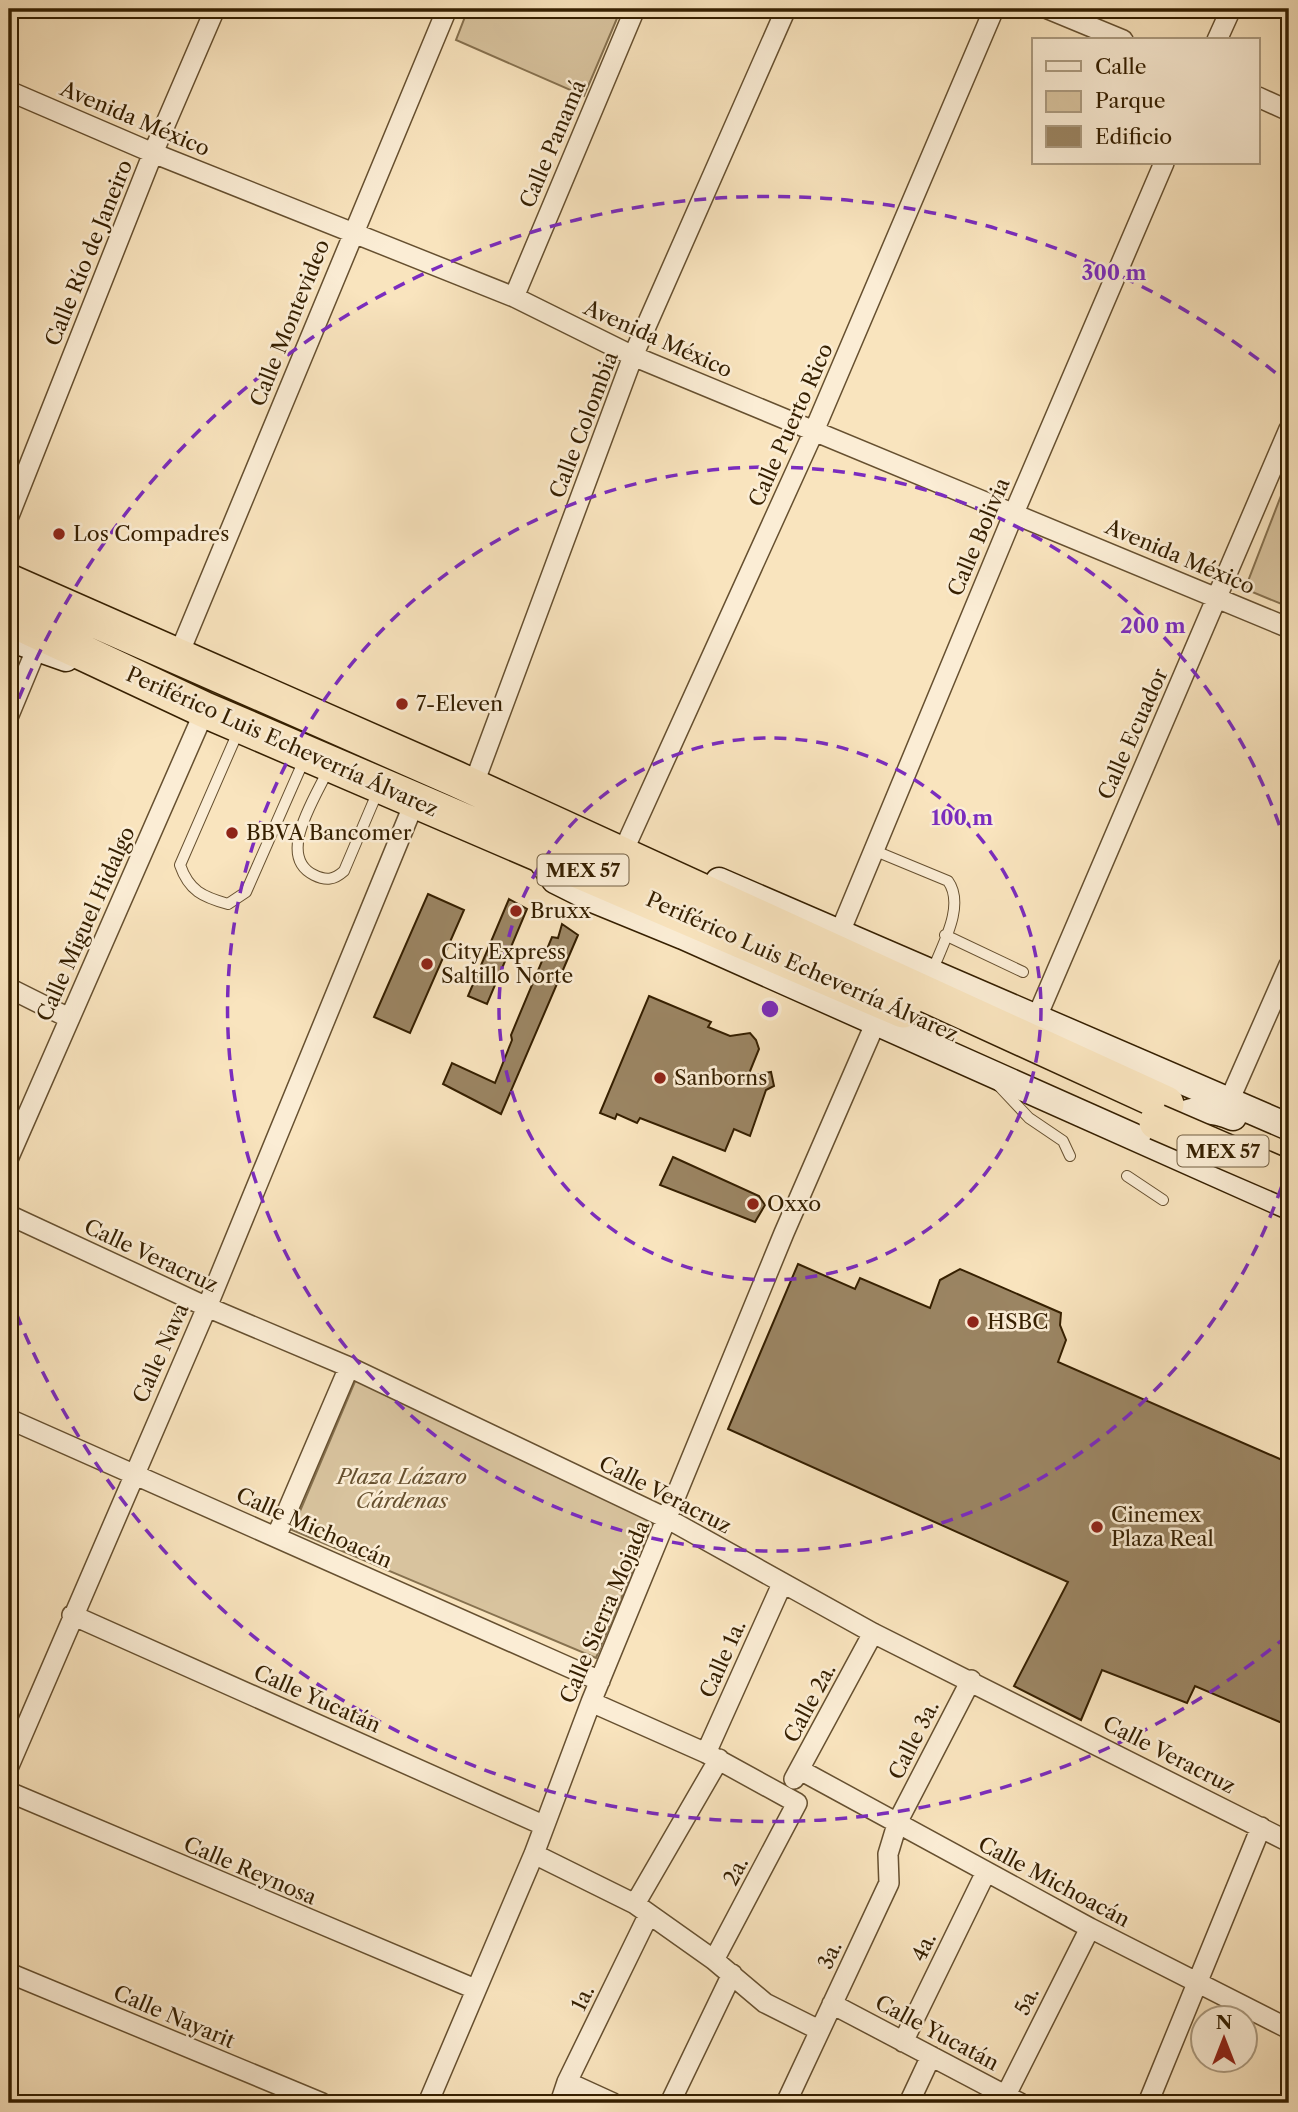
<svg xmlns="http://www.w3.org/2000/svg" width="1298" height="2112" font-family="'Libre Caslon Text',serif">
  <style>
    .green { fill: #d8c39e; stroke: #86714f; stroke-width: 2 }
    .building { fill: #9b8563; stroke: #351f00; stroke-width: 2 }
    .lines { fill: none; stroke-linecap: round; stroke-linejoin: round }
    .lane-casing { stroke: #665030; stroke-width: 12 }
    .street-casing { stroke: #665030; stroke-width: 22 }
    .secondary-casing { stroke: #351f00; stroke-width: 29 }
    .highway-casing { stroke: #351f00; stroke-width: 38 }
    .lane { stroke: #fbedd5; stroke-width: 10 }
    .street { stroke: #fbedd5; stroke-width: 19 }
    .secondary { stroke: #fbedd5; stroke-width: 26 }
    .highway { stroke: #f9e4be; stroke-width: 35 }
    .highway-bridge-casing { stroke: #351f00; stroke-width: 38; stroke-linecap: butt }
    .highway-bridge { stroke: #f9e4be; stroke-width: 35 }
    .ring { fill: none; stroke: #7b2cbf; stroke-width: 3.5; stroke-dasharray: 12 9 }
    .poi-dot { fill: #8f2418; stroke: #fbedd5; stroke-width: 2.5 }
    .labels { text-anchor: middle; stroke-width: 5; stroke-linejoin: round; paint-order: stroke }
    .shield { fill: #fbedd5; stroke: #705d40; stroke-width: 2 }
    .shield-label { font-size: 19px; font-weight: bold; fill: #351f00 }
    .street-label { font-size: 21px; fill: #351f00; stroke: #fbedd5 }
    .poi-label { font-size: 21px; fill: #351f00; stroke: #fbedd5; text-anchor: start }
    .park-label { font-size: 21px; font-style: italic; fill: #66502f; stroke: #fbedd5 }
    .centre { fill: #7b2cbf; stroke: #fbedd5; stroke-width: 3.5 }
    .ring-label { font-size: 21px; text-anchor: middle; font-weight: bold; fill: #7b2cbf; stroke: #fbedd5; stroke-width: 5; stroke-linejoin: round; paint-order: stroke }
  </style>
  <rect width="100%" height="100%" fill="#f9e4be"/>
  <filter id="stains"><feTurbulence type="fractalNoise" baseFrequency=".00286" numOctaves="4"/><feColorMatrix values="0 0 0 0 .2 0 0 0 0 .09 0 0 0 0 .02 0 0 0 .5 -.17"/></filter>
  <radialGradient id="worn" r=".72"><stop offset=".6" stop-color="#630" stop-opacity="0"/><stop offset="1" stop-color="#630" stop-opacity=".3"/></radialGradient>
  <!-- green -->
  <path class="green" d="M468 9H621L584 96 456 40Z
    M1289 475V607L1245 589Z
    M356 1379 657 1514 596 1658 292 1530Z"/>
  <!-- building -->
  <path class="building" d="M428 894 464 910 410 1033 374 1017Z
    M509 899 527 909 487 1004 468 996Z
    M562 924 578 935 501 1114 443 1084 452 1063 495 1083 512 1040 511 1035 552 937 558 938Z
    M649 996 711 1022 708 1027 730 1036 750 1033 756 1040 759 1049 748 1076 771 1072 774 1086 766 1090 750 1136 734 1129 725 1151 640 1118 637 1123 617 1114 615 1119 600 1113Z
    M673 1157 759 1196 765 1205 755 1222 660 1185Z
    M798 1264 855 1289 860 1278 930 1308 940 1280 960 1269 1061 1313 1060 1325 1066 1340 1058 1362 1289 1463V1726L1195 1686 1187 1703 1102 1670 1081 1720 1014 1686 1068 1582 728 1429Z"/>
  <g class="lines">
    <defs>
      <path id="lane" d="M238 732 180 865C189 891 203 897 228 904L246 892 304 760
        M329 768C316 797 275 856 314 875 326 881 334 880 344 871L378 791
        M873 850 948 881C966 906 941 947 932 972
        M945 935 1023 972
        M998 1085 1029 1118 1063 1141 1070 1156
        M1127 1176 1163 1200"/>
      <path id="street" d="M1048 9 1123 40
        M1217 40 1231 9
        M9 91 153 153 514 297 633 356 1289 628
        M1258 97 1289 111
        M514 297 635 9
        M9 516 153 153 215 9
        M178 656 447 9
        M9 715 36 650
        M473 786 633 356 786 9
        M621 856 814 431 994 9
        M840 932 1014 513 1164 163
        M9 988 69 1018
        M1036 1019 1289 429
        M1229 1101 1289 965
        M9 1157 205 710
        M9 1215 207 1307 349 1367 668 1519 873 1633 1289 1842
        M9 1419 600 1681
        M277 1535 349 1367
        M72 1615 543 1825
        M591 1702 706 1753 797 1803 714 1960
        M706 1753 782 1584
        M9 1766 207 1307 415 801
        M800 1770 1090 1928 1289 2029
        M794 1779 873 1633
        M9 1792 475 1989
        M534 1854 635 1904 714 1960 765 2003 819 2030
        M635 1904 719 1759
        M9 1973 322 2103
        M832 2004 1020 2103
        M903 2042 986 1872
        M567 2082 613 2103
        M1006 2095 1090 1928
        M428 2103 534 1854 591 1702 784 1233 875 1024
        M560 2103 567 2082 649 1914
        M670 2103 732 1974
        M786 2103 889 1883 888 1854 898 1821 971 1680
        M909 2103 931 2056
        M1148 2103 1261 1827"/>
      <path id="secondary" d="M9 638 66 658
        M535 851 555 880 595 900 683 936 1289 1206
        M719 881 1289 1127
        M1155 1135C1179 1111 1201 1104 1233 1117"/>
      <path id="highway" d="M9 582 456 779 1166 1104
        M9 618 205 710 903 1010"/>
    </defs>
    <!-- lane casing -->
    <use href="#lane" class="lane-casing"/>
    <!-- street casing -->
    <use href="#street" class="street-casing"/>
    <!-- secondary casing -->
    <use href="#secondary" class="secondary-casing"/>
    <!-- highway casing -->
    <use href="#highway" class="highway-casing"/>
    <!-- lane -->
    <use href="#lane" class="lane"/>
    <!-- street -->
    <use href="#street" class="street"/>
    <!-- secondary -->
    <use href="#secondary" class="secondary"/>
    <!-- highway -->
    <use href="#highway" class="highway"/>
    <defs>
      <path id="highway-bridge" d="M1157 1122 1289 1179"/>
    </defs>
    <!-- highway-bridge casing -->
    <use href="#highway-bridge" class="highway-bridge-casing"/>
    <!-- highway-bridge -->
    <use href="#highway-bridge" class="highway-bridge"/>
  </g>
  <!-- distance rings -->
  <g class="ring">
    <circle cx="770" cy="1009" r="271"/>
    <path d="M1288 1167A542 542 0 1 1 1288 851"/>
    <path d="M1287 1636A813 813 0 0 1 11 1300M11 718A813 813 0 0 1 1287 382"/>
  </g>
  <!-- markers -->
  <g class="poi-dot">
    <circle cx="59" cy="534" r="7"/>
    <circle cx="402" cy="704" r="7"/>
    <circle cx="232" cy="833" r="7"/>
    <circle cx="516" cy="911" r="7"/>
    <circle cx="427" cy="964" r="7"/>
    <circle cx="660" cy="1078" r="7"/>
    <circle cx="753" cy="1204" r="7"/>
    <circle cx="973" cy="1322" r="7"/>
    <circle cx="1097" cy="1527" r="7"/>
  </g>
  <g class="labels">
    <!-- shield labels -->
    <g class="shield">
      <rect x="537.5" y="854.5" width="91" height="31" rx="5"/>
      <rect x="1177.5" y="1135.5" width="91" height="31" rx="5"/>
    </g>
    <g class="shield-label">
      <text x="583" y="877">MEX 57</text>
      <text x="1223" y="1158">MEX 57</text>
    </g>
    <!-- street labels -->
    <g class="street-label">
      <text transform="translate(135 119) rotate(23)" y="7">Avenida México</text>
      <text transform="translate(553 144) rotate(-67)" y="7">Calle Panamá</text>
      <text transform="translate(89 253) rotate(-68)" y="7">Calle Río de Janeiro</text>
      <text transform="translate(290 323) rotate(-68)" y="7">Calle Montevideo</text>
      <text transform="translate(658 339) rotate(24)" y="7">Avenida México</text>
      <text transform="translate(584 425) rotate(-69)" y="7">Calle Colombia</text>
      <text transform="translate(791 425) rotate(-66)" y="7">Calle Puerto Rico</text>
      <text transform="translate(979 537) rotate(-67)" y="7">Calle Bolivia</text>
      <text transform="translate(1180 557) rotate(23)" y="7">Avenida México</text>
      <text transform="translate(1133 734) rotate(-66)" y="7">Calle Ecuador</text>
      <text transform="translate(282 742) rotate(24)" y="7">Periférico Luis Echeverría Álvarez</text>
      <text transform="translate(86 924) rotate(-66)" y="7">Calle Miguel Hidalgo</text>
      <text transform="translate(802 967) rotate(24)" y="7">Periférico Luis Echeverría Álvarez</text>
      <text transform="translate(151 1256) rotate(25)" y="7">Calle Veracruz</text>
      <text transform="translate(161 1353) rotate(-66)" y="7">Calle Nava</text>
      <text transform="translate(665 1495) rotate(27)" y="7">Calle Veracruz</text>
      <text transform="translate(314 1528) rotate(24)" y="7">Calle Michoacán</text>
      <text transform="translate(605 1612) rotate(-67)" y="7">Calle Sierra Mojada</text>
      <text transform="translate(723 1659) rotate(-66)" y="7">Calle 1a.</text>
      <text transform="translate(317 1699) rotate(24)" y="7">Calle Yucatán</text>
      <text transform="translate(810 1703) rotate(-62)" y="7">Calle 2a.</text>
      <text transform="translate(914 1740) rotate(-63)" y="7">Calle 3a.</text>
      <text transform="translate(1169 1755) rotate(27)" y="7">Calle Veracruz</text>
      <text transform="translate(250 1871) rotate(23)" y="7">Calle Reynosa</text>
      <text transform="translate(736 1871) rotate(-62)" y="7">2a.</text>
      <text transform="translate(1054 1882) rotate(28)" y="7">Calle Michoacán</text>
      <text transform="translate(924 1947) rotate(-64)" y="7">4a.</text>
      <text transform="translate(830 1955) rotate(-65)" y="7">3a.</text>
      <text transform="translate(583 1998) rotate(-64)" y="7">1a.</text>
      <text transform="translate(1027 2001) rotate(-63)" y="7">5a.</text>
      <text transform="translate(174 2017) rotate(23)" y="7">Calle Nayarit</text>
      <text transform="translate(937 2033) rotate(28)" y="7">Calle Yucatán</text>
    </g>
    <!-- poi labels -->
    <g class="poi-label">
      <text x="73" y="541">Los Compadres</text>
      <text x="416" y="711">7-Eleven</text>
      <text x="246" y="840">BBVA Bancomer</text>
      <text x="530" y="918">Bruxx</text>
      <text x="441" y="959">City Express<tspan x="441" dy="24">Saltillo Norte</tspan></text>
      <text x="674" y="1085">Sanborns</text>
      <text x="767" y="1211">Oxxo</text>
      <text x="987" y="1329">HSBC</text>
      <text x="1111" y="1522">Cinemex<tspan x="1111" dy="24">Plaza Real</tspan></text>
    </g>
    <!-- park labels -->
    <g class="park-label">
      <text x="402" y="1484">Plaza Lázaro<tspan x="402" dy="24">Cárdenas</tspan></text>
    </g>
  </g>
  <circle cx="770" cy="1009" r="10" class="centre"/>
  <g class="ring-label">
    <text x="1114" y="280">300 m</text>
    <text x="1153" y="633">200 m</text>
    <text x="962" y="825">100 m</text>
  </g>
  <!-- margin -->
  <rect width="1298" height="2112" fill="none" stroke="#f9e4be" stroke-width="35"/>
  <rect x="10" y="10" width="1277" height="2091" fill="none" stroke="#351f00" stroke-width="3.5"/>
  <rect x="18" y="18" width="1263" height="2077" fill="none" stroke="#351f00" stroke-width="2"/>
  <!-- legend -->
  <rect x="1032" y="38" width="228" height="126" fill="#fbedd5" stroke="#ac9b80" stroke-width="2"/>
  <rect x="1046" y="61" width="35" height="10" fill="#fbedd5" stroke="#ac9b80" stroke-width="2"/>
  <text x="1095" y="74" font-size="21" fill="#351f00">Calle</text>
  <rect x="1046" y="91" width="35" height="21" fill="#d8c39e" stroke="#ac9b80" stroke-width="2"/>
  <text x="1095" y="108" font-size="21" fill="#351f00">Parque</text>
  <rect x="1046" y="126" width="35" height="21" fill="#9b8563" stroke="#ac9b80" stroke-width="2"/>
  <text x="1095" y="144" font-size="21" fill="#351f00">Edificio</text>
  <!-- north arrow -->
  <g transform="translate(1224 2039)"><circle r="33" fill="#fbedd5" stroke="#ac9b80" stroke-width="2"/>
  <path d="M0-5L12 26L0 18L-12 26Z" fill="#8f2418"/>
  <text y="-10" font-size="19" font-weight="bold" text-anchor="middle" fill="#351f00">N</text>
  </g>
  <rect width="100%" height="100%" filter="url(#stains)"/>
  <rect width="100%" height="100%" fill="url(#worn)"/>
</svg>
